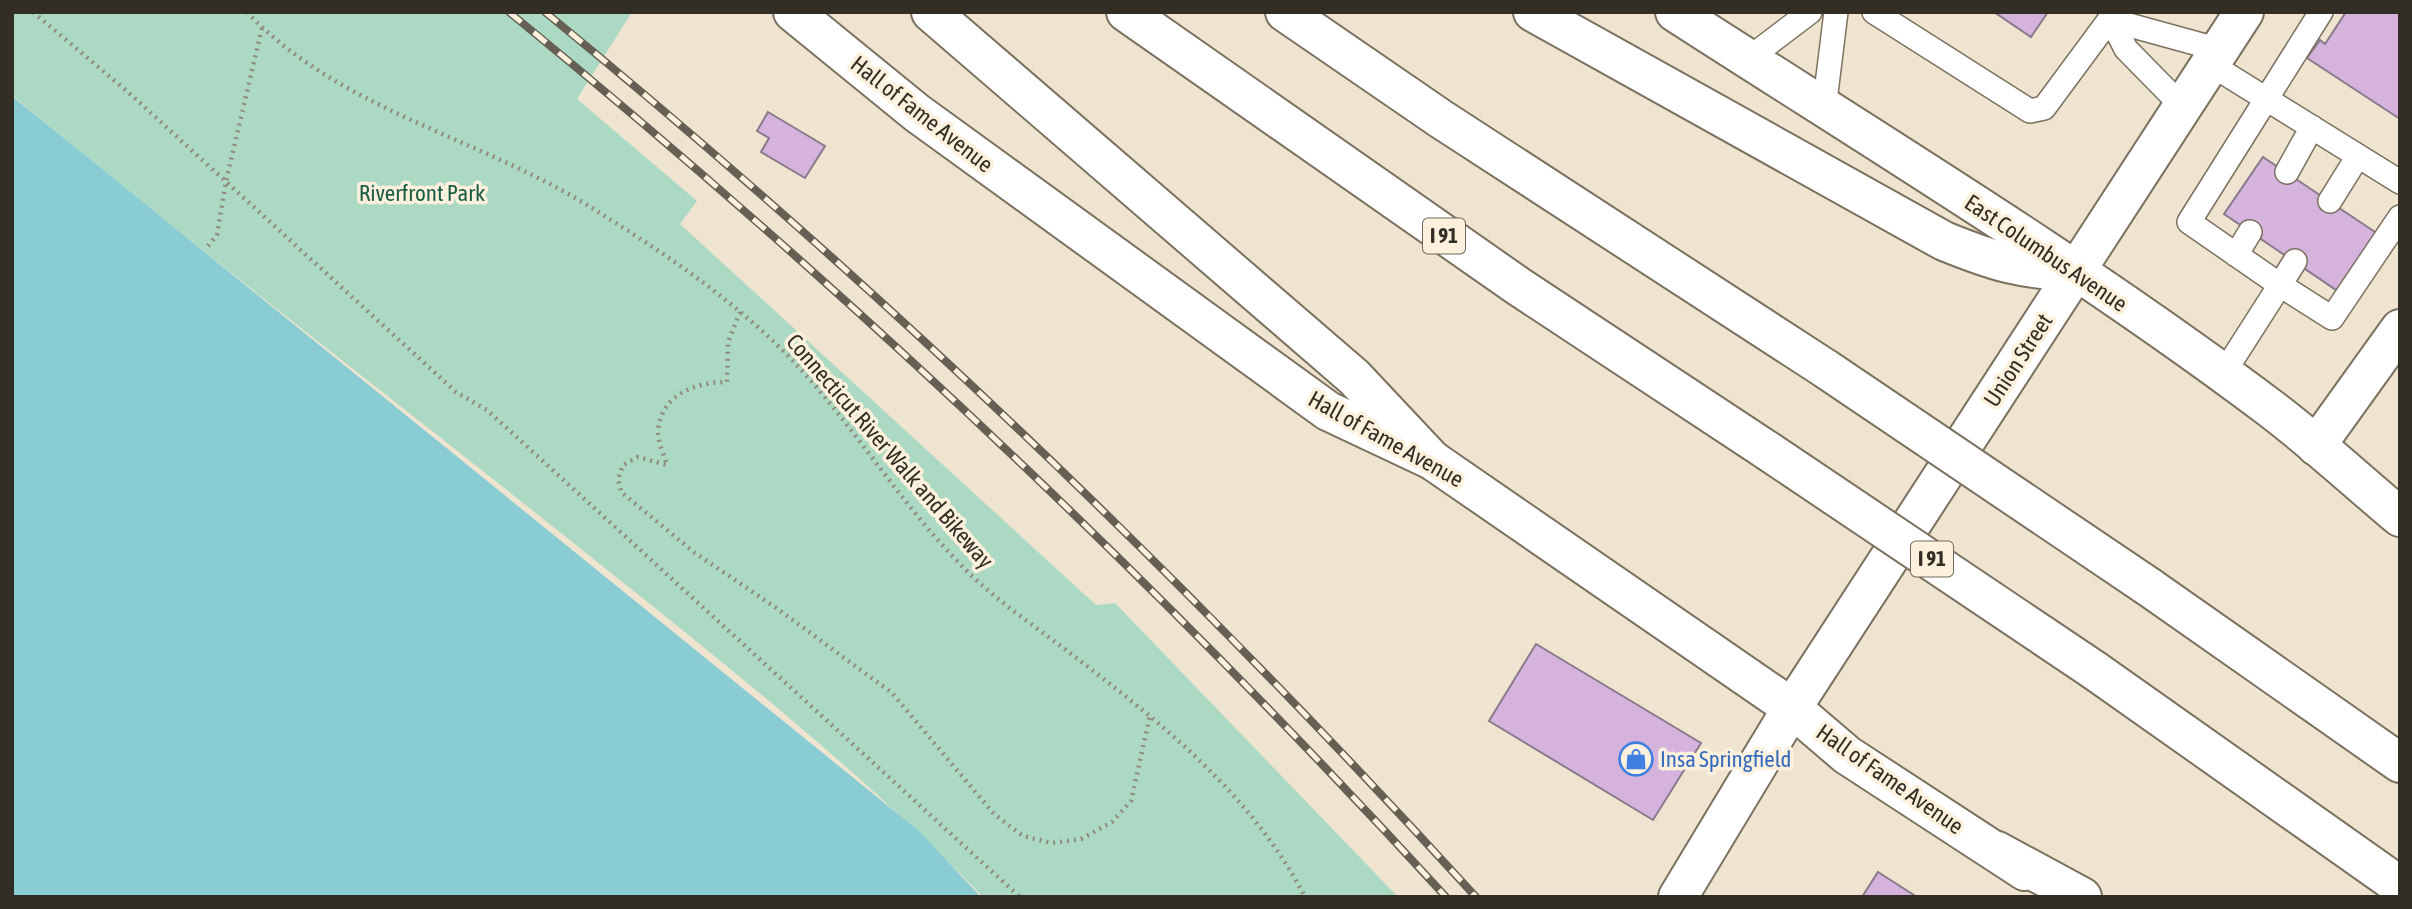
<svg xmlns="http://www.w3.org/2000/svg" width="2412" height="909" font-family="'Asap Condensed',sans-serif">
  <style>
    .green { fill: #abd9c3 }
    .water { fill: #89ccd4 }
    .building { fill: #d5b3dd; stroke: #887a8b; stroke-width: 2 }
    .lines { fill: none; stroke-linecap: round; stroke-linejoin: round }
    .lane-casing { stroke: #7b715f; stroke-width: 26 }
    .street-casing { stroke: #7b715f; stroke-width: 42 }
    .secondary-casing { stroke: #7b715f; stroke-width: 42 }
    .primary-casing { stroke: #7b715f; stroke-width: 42 }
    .highway-casing { stroke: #7b715f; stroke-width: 42 }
    .path { stroke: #928a7c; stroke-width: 4.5; stroke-dasharray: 2 5; stroke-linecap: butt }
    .lane { stroke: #fff; stroke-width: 23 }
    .street { stroke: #fff; stroke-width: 38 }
    .secondary { stroke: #fff; stroke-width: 38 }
    .primary { stroke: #fff; stroke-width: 38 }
    .highway { stroke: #fff; stroke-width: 38 }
    .rail-casing { stroke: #655f54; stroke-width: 8 }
    .rail { stroke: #fdf1dd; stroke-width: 5; stroke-dasharray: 16; stroke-linecap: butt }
    .highway-bridge-casing { stroke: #7b715f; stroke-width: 42; stroke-linecap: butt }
    .highway-bridge { stroke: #fff; stroke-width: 38 }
    .labels { text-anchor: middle; stroke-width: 7; stroke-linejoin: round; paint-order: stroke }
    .shield { fill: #fdf1dd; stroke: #6f685d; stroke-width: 2 }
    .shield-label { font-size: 21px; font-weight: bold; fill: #322e26 }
    .street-label { font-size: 23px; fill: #322e26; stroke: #fdf1dd }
    .park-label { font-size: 23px; fill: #1a5d44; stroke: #fdf1dd }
    .shop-label { font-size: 23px; fill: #366cbe; stroke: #fdf1dd; text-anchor: start }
  </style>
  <rect width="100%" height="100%" fill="#efe4d0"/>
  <!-- green -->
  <path class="green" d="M12 12H632L577 99 697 201 680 224 1096 605 1115 603 1398 897H983C869 779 739 675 611 573 412 413 208 259 12 95Z"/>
  <!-- water -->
  <path class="water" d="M12 96 919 831 981 897H12Z"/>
  <!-- building -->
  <path class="building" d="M1994 12H2048L2031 37Z
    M2346 12H2400V119L2307 58 2320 40 2325 44Z
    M768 112 825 146 805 178 761 152 769 138 757 131Z
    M2263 157 2378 234 2339 292 2224 214Z
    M1536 644 1701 743 1653 820 1489 721Z
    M1878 872 1917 897H1862Z"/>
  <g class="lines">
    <defs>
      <path id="lane" d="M1874 12 2030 111 2044 108 2115 12
        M1748 59 1810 12
        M2210 64 2400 182
        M2182 106 2126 49 2111 20 2220 50
        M1824 109 1836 12
        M2287 172 2312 127
        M2330 201 2358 156
        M2236 255 2250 232
        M2295 261 2280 285 2332 318 2400 217
        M2223 374 2280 285 2189 222 2321 12"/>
      <path id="street" d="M2316 446 2400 329
        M1678 897 1792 708"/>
      <path id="secondary" d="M1792 708 2244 12"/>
      <path id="primary" d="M793 12 917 113 1328 411 1432 460 1792 708 1847 755 2025 871
        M1675 12C1875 141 2080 265 2270 408 2315 442 2357 481 2400 517"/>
      <path id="highway" d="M931 12 1354 377 1432 460
        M1126 12 1518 286 1768 451
        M1285 12 1441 119 1826 369
        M1533 12 1944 241C1993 261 2021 270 2075 271
        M2149 587 2400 763
        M2094 670 2400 886
        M1997 851 2082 897"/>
    </defs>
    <!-- lane casing -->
    <use href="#lane" class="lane-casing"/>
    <!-- street casing -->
    <use href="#street" class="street-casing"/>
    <!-- secondary casing -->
    <use href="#secondary" class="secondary-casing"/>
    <!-- primary casing -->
    <use href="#primary" class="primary-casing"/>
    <!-- highway casing -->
    <use href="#highway" class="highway-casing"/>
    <!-- path -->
    <path class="path" d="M33 12 128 92 456 392 487 410 1020 897
      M247 12C338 109 477 137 587 205 660 250 735 300 794 362 855 427 901 505 964 568 993 598 1029 622 1062 647 1155 718 1250 791 1305 897
      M208 246 217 235 226 181 262 28
      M740 312 728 342 727 382C695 382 660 395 658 432 658 442 664 455 667 465L638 457 623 465 618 479 621 492 695 553 775 607 892 693 994 814 1023 836 1052 843 1081 839 1112 822 1131 801 1150 715"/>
    <!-- lane -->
    <use href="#lane" class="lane"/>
    <!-- street -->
    <use href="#street" class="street"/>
    <!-- secondary -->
    <use href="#secondary" class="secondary"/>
    <!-- primary -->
    <use href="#primary" class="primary"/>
    <!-- highway -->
    <use href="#highway" class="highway"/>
    <defs>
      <path id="rail" d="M509 12C842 284 1156 580 1446 897
        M545 12C877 283 1188 581 1476 897"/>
    </defs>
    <!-- rail casing -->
    <use href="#rail" class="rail-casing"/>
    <!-- rail -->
    <use href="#rail" class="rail"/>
    <defs>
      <path id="highway-bridge" d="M1826 369 2149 587
        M1768 451 2094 670"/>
    </defs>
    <!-- highway-bridge casing -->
    <use href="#highway-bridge" class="highway-bridge-casing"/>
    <!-- highway-bridge -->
    <use href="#highway-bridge" class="highway-bridge"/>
  </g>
  <!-- icons -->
  <defs>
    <symbol id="shop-ring" viewBox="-11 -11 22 22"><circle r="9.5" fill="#fdf1dd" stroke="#3f7fe0" stroke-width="1.5"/><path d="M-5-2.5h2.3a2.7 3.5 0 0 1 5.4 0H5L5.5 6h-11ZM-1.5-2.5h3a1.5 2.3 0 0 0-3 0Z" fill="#3f7fe0"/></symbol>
  </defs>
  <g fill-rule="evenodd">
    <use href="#shop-ring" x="1617" y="740" width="38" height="38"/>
  </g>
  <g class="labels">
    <!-- shield labels -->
    <g class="shield">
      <rect x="1423" y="218.5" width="42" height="35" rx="5"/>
      <rect x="1911" y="541.5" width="42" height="35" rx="5"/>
    </g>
    <g class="shield-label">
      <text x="1444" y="243">I 91</text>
      <text x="1932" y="566">I 91</text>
    </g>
    <!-- street labels -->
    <g class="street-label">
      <text transform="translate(922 114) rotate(38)" y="8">Hall of Fame Avenue</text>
      <text transform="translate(2046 253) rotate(34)" y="8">East Columbus Avenue</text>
      <text transform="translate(2018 360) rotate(-57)" y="8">Union Street</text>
      <text transform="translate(1386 439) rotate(29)" y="8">Hall of Fame Avenue</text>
      <text transform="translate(890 451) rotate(49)" y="8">Connecticut River Walk and Bikeway</text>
      <text transform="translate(1890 779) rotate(35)" y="8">Hall of Fame Avenue</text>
    </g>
    <!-- park labels -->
    <g class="park-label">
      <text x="422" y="201">Riverfront Park</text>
    </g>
    <!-- shop labels -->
    <g class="shop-label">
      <text x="1660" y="767">Insa Springfield</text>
    </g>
  </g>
  <!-- border -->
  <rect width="2412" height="909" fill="none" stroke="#322e26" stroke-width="28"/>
</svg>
